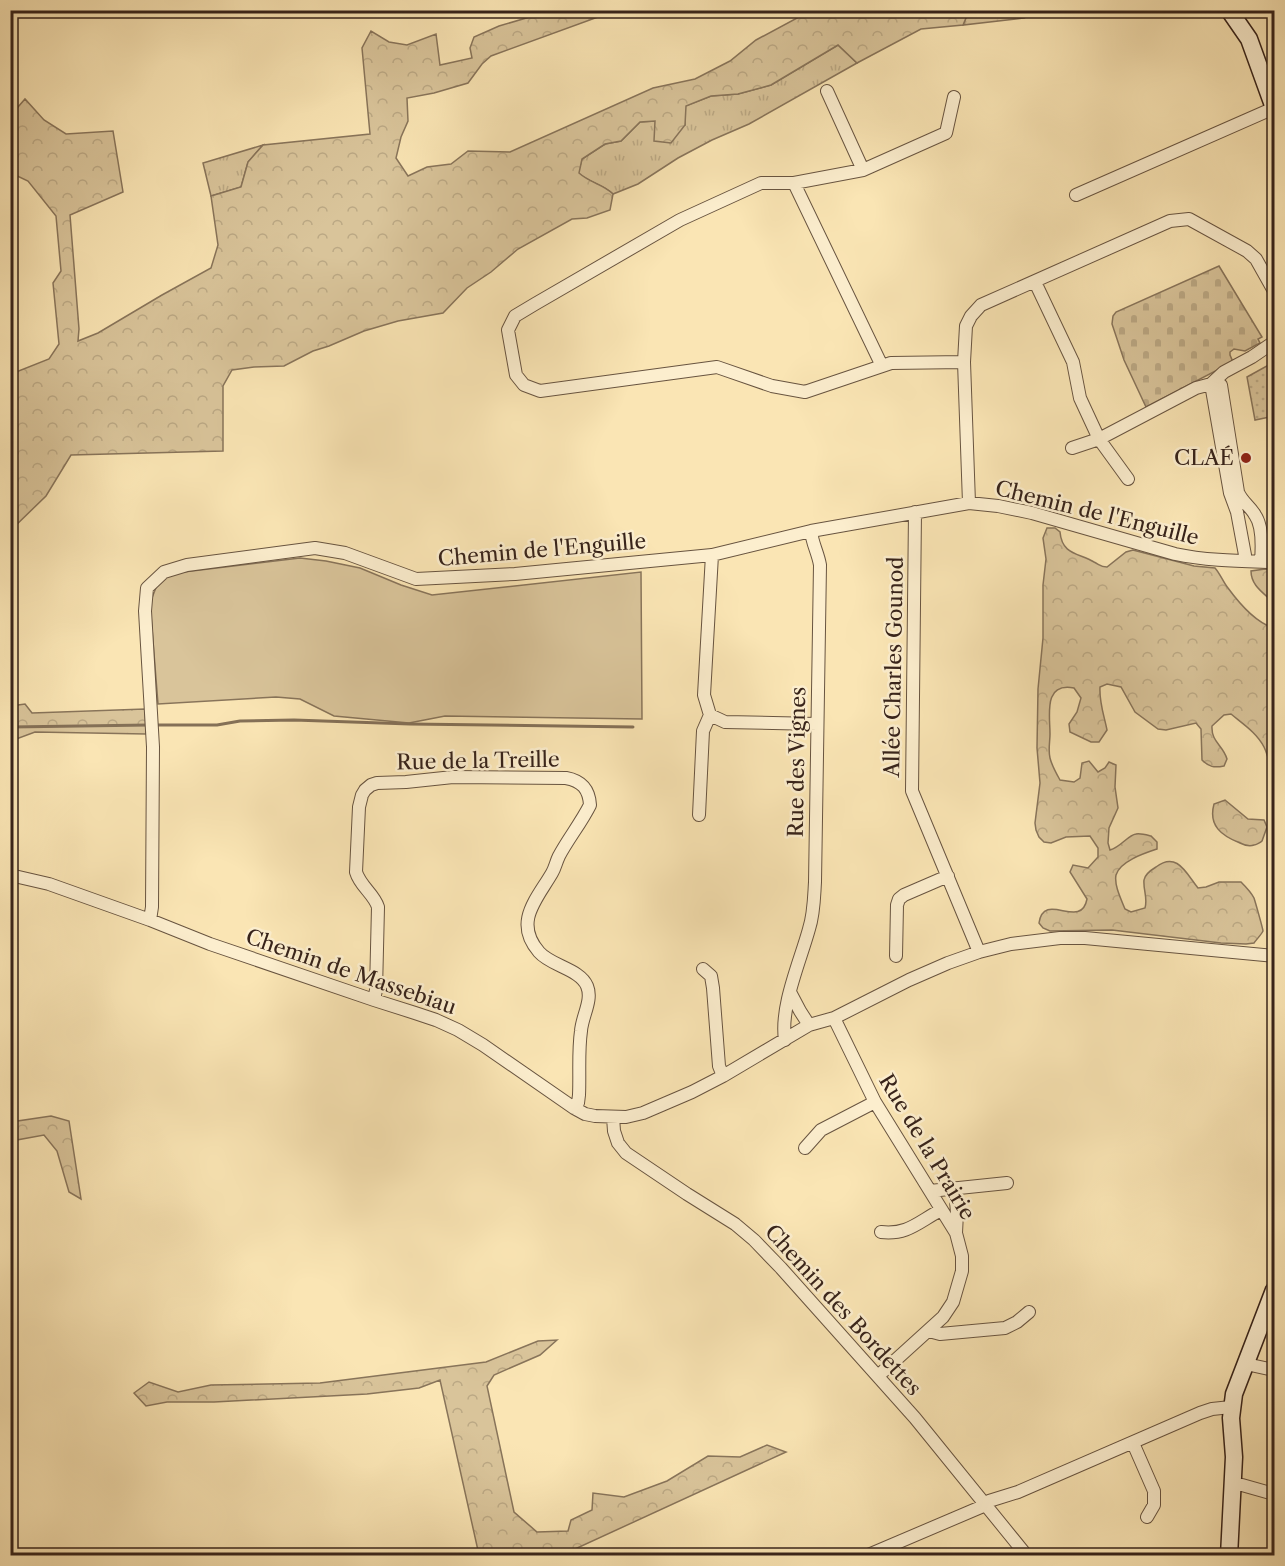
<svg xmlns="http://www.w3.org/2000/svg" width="1285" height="1566" font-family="'Libre Caslon Text',serif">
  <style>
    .grass { fill: url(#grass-tufts); stroke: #88745a; stroke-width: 1.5 }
    .forest { fill: url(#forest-crowns); stroke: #88745a; stroke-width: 1.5 }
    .cemetery { fill: url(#cemetery-stones); stroke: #88745a; stroke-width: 1.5 }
    .park { fill: url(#park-dots); stroke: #88745a; stroke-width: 1.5 }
    .pitch { fill: #d9c49a; stroke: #88745a; stroke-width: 1.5 }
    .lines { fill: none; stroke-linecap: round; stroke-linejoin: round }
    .stream { stroke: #847057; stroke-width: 3 }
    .street-casing { stroke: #685440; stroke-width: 14 }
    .secondary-casing { stroke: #37231a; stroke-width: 19 }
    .street { stroke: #fceece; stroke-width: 12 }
    .secondary { stroke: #fceece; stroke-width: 16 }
    .poi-dot { fill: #8f2418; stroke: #fceece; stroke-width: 2 }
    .labels { text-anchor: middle; stroke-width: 5; stroke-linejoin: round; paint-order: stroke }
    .poi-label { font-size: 21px; fill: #37231a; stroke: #fceece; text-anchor: end }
    .street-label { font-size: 21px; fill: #37231a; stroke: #fceece }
  </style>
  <defs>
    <pattern id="grass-tufts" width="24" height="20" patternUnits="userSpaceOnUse" patternTransform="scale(1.5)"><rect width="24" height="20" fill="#d9c49a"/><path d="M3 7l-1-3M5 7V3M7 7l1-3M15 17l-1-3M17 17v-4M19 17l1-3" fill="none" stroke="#bba884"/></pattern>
    <pattern id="forest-crowns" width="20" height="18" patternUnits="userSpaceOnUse" patternTransform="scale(1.5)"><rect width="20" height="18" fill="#d9c49a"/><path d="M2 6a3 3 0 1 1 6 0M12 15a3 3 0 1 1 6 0" fill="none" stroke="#bba884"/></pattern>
    <pattern id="cemetery-stones" width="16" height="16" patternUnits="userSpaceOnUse" patternTransform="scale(1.5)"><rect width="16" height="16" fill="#d9c49a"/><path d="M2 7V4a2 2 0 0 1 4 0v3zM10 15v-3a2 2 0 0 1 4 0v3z" fill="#bba884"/></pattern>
    <pattern id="park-dots" width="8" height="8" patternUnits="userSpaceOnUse" patternTransform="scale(1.5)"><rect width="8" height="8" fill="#d9c49a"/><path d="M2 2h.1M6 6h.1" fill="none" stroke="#bba884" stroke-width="1.8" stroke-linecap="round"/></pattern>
  </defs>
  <rect width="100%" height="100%" fill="#fae5b4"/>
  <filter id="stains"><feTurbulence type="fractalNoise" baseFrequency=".00333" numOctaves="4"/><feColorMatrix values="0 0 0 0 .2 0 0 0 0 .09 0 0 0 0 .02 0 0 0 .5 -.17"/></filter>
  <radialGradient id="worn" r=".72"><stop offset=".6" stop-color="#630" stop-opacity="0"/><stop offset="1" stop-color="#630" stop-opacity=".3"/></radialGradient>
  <!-- grass -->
  <path class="grass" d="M969 10 1018 11 1024 18 963 25Z
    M838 45 857 63 749 124 712 140 678 158 638 184 613 194C603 184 590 183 578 173L582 159 605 144 621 141 640 122 655 121 685 125V106L711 96 738 94 771 85Z
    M263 145 248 162 241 187 211 196 203 163Z"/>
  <!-- forest -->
  <path class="forest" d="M550 11H597L598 17 491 56 482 64 468 83 434 93 407 98 408 121 401 137 396 158 408 176 427 167 451 164 468 151 510 152 653 88 695 79 730 61 756 40 810 11H969L963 25 921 29 857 63 838 45 771 85 738 94 711 96 686 106 685 125 671 143 654 141 655 121 640 122 621 141 605 144 582 159 579 173C590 183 603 184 613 194L610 210 587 218 572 219 518 249 491 272 467 288 443 313 398 321 364 331 329 346 313 351 284 366 254 367 232 370 223 386V451L71 455 46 496 11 530V374L49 359 59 344 53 283 61 271 56 216 28 181 11 173V115L25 99 44 120 66 134 113 131 123 192 70 215 79 329 78 341 98 333 162 295 211 268 218 245 211 196 241 187 248 162 263 145 370 134 362 48 371 31 389 42 407 45 436 34 440 65 472 58 470 48 474 37 499 26Z
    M1047 528H1055L1060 532C1062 555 1079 553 1094 562 1100 565 1101 567 1107 567L1126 552 1133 550 1194 566 1215 568C1221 575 1223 582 1228 588 1239 603 1256 623 1274 628V769C1268 762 1268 755 1264 747 1257 733 1243 724 1231 714L1224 715 1212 726C1211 742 1223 745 1227 759L1224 766C1214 768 1209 767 1202 760L1201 729 1196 723 1166 730 1158 729 1135 712 1121 687 1107 684 1100 687C1099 702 1104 715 1107 730L1099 742H1091L1070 732 1069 724 1077 712 1081 698 1074 688C1043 682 1050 715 1050 734 1050 742 1048 750 1050 758 1052 766 1056 773 1060 780L1074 782 1080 778 1082 763 1089 761 1098 772 1105 768 1109 762 1116 765 1115 787 1118 808 1109 828 1108 843 1110 850C1121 847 1128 835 1136 834 1140 833 1147 835 1151 836L1157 842V849C1145 853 1120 861 1116 875 1114 885 1121 899 1125 909L1131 912 1145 908C1148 898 1143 890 1144 880 1145 874 1151 870 1156 867 1177 851 1186 873 1198 888L1206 887 1219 882H1241C1246 887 1251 892 1254 898 1255 901 1263 929 1263 931 1261 935 1256 940 1254 943L1246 944 1221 943 1112 930 1050 931 1043 928 1039 923C1044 890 1081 931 1087 899L1070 872 1073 865 1088 868 1098 857V848L1090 836 1066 837 1051 843 1044 842 1039 837 1036 830 1035 823 1040 783 1037 748 1038 689 1043 638V585L1046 559 1043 538Z
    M1265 569 1274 570V603C1264 593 1251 586 1251 571Z
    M25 704 32 713 145 709 146 734 35 732 11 741 10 710 18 705Z
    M1225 800 1248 819 1264 820 1267 827 1262 841C1261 842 1256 845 1254 845 1249 847 1244 845 1240 843 1222 836 1208 826 1214 804Z
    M51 1116 69 1121 81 1199 69 1192 57 1151 44 1135 11 1141V1122Z
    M557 1340 540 1355 494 1375 487 1386 514 1512 537 1532 568 1531 571 1520 592 1510 593 1493 624 1497 667 1481 708 1456 740 1457 767 1445 786 1452 562 1555H479L440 1380 419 1388 367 1394 214 1402H167L146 1406 134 1393 149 1382 178 1392 211 1385 320 1383 486 1362 538 1341Z"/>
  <!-- cemetery -->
  <path class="cemetery" d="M1219 266 1262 337 1258 339 1260 343 1245 351 1234 349 1230 352V355L1233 362 1146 407 1124 360 1112 324 1113 316 1116 312Z"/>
  <!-- park -->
  <path class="park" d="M1274 362V416L1255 420 1247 377Z"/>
  <!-- pitch -->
  <path class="pitch" d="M300 558 326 561 360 568 401 585 432 595 641 572 642 719 445 716 409 723 334 716 300 699 276 697 158 704 150 603 157 585 167 574Z"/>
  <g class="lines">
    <!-- stream -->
    <path class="stream" d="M156 725H217L240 721 294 720 410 724 633 727
      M10 727 149 725"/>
    <defs>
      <path id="street" d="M827 91 863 170
        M954 97 946 133 863 170 794 183H761L680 220 535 304 515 316 508 330 516 375 524 385 540 391 717 367 772 386 805 392 891 363 964 362
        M794 183 882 366
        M1076 195 1274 108
        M1035 282 1073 362 1080 398 1099 439 1128 479
        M1221 385 1238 492C1242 502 1250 506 1255 515 1263 526 1262 548 1261 561
        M1072 448 1099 439 1196 388 1211 384 1218 385
        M969 503 964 362 966 326 971 316 981 305 1170 221 1189 219 1247 251 1256 259 1274 291
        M915 512 912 791 979 952
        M712 555 704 695 710 715 725 722 817 724
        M1244 561 1245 555 1237 512 1230 493 1211 384 1224 372 1252 357 1274 342
        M699 815 703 731 710 715
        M10 875 49 884 150 920 210 944 374 1000 415 1013 436 1020 458 1030 483 1045 574 1108 585 1114 595 1116 626 1117 643 1113 692 1092 723 1076 809 1025 834 1018 909 980 948 963 979 952 1011 944 1060 938H1085L1274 956
        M150 920 152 907 153 747 145 611 147 588 164 572 187 565 315 548 345 553 416 579 515 574 712 555 811 531 969 503 998 506 1032 513 1175 554C1208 561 1241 561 1274 562
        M896 956 897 905 899 899 904 895 948 876
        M703 969 711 976 713 988 719 1066 723 1076
        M790 992 800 1011 809 1025
        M374 1000 376 990 378 907C374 894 360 886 356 872L359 807 362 795 365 790 371 785 377 783 406 782 453 777 566 778C582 781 589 789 590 805 581 823 568 839 559 856 556 862 555 868 552 873 537 899 513 922 539 952 551 966 580 969 587 986 593 1000 582 1016 581 1031 578 1052 580 1074 579 1095L578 1103 574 1108
        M834 1018 875 1102 956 1233 962 1256V1271L953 1302 943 1317 878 1376
        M785 1040C780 1006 800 962 809 929 814 914 814 898 815 882L820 565C818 553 812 543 811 531
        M613 1117 614 1131 618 1143 626 1153 687 1194 735 1224 754 1240 781 1268 915 1418 1027 1556
        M805 1148 821 1130 875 1102
        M955 1188 957 1213 956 1233
        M930 1191 1007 1183
        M881 1232C908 1235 918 1222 941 1210
        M929 1331 940 1334 1005 1328 1017 1322 1029 1312
        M1246 1364 1274 1370
        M1133 1443 1154 1491V1505L1147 1517
        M1232 1485H1242L1274 1494
        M866 1556 981 1507 989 1501 1018 1492 1200 1413 1212 1409 1231 1407"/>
      <path id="secondary" d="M1229 10 1249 39 1274 108
        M1229 1556 1234 1457 1231 1418 1234 1394 1274 1290"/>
    </defs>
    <!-- street casing -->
    <use href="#street" class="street-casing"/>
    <!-- secondary casing -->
    <use href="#secondary" class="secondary-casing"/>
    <!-- street -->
    <use href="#street" class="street"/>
    <!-- secondary -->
    <use href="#secondary" class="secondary"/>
  </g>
  <!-- markers -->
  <circle class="poi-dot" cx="1246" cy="458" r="6"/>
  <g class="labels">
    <!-- poi labels -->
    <g class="poi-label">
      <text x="1234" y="465">CLAÉ</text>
    </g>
    <!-- street labels -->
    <g class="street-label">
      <text transform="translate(1097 513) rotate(14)" y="7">Chemin de l'Enguille</text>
      <text transform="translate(542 550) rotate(-5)" y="7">Chemin de l'Enguille</text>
      <text transform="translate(894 667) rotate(-89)" y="7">Allée Charles Gounod</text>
      <text transform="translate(478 761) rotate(-1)" y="7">Rue de la Treille</text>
      <text transform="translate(797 762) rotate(-89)" y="7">Rue des Vignes</text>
      <text transform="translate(351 972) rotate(19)" y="7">Chemin de Massebiau</text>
      <text transform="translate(927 1147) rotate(59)" y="7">Rue de la Prairie</text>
      <text transform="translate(843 1310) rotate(48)" y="7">Chemin des Bordettes</text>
    </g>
  </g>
  <!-- margin -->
  <rect width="1285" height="1566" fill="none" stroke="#fae5b4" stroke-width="36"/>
  <rect x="12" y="12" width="1261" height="1542" fill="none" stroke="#37231a" stroke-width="3"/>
  <rect x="18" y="18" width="1249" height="1530" fill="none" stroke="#37231a" stroke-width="1.5"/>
  <rect width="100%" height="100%" filter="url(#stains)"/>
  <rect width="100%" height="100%" fill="url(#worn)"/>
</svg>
